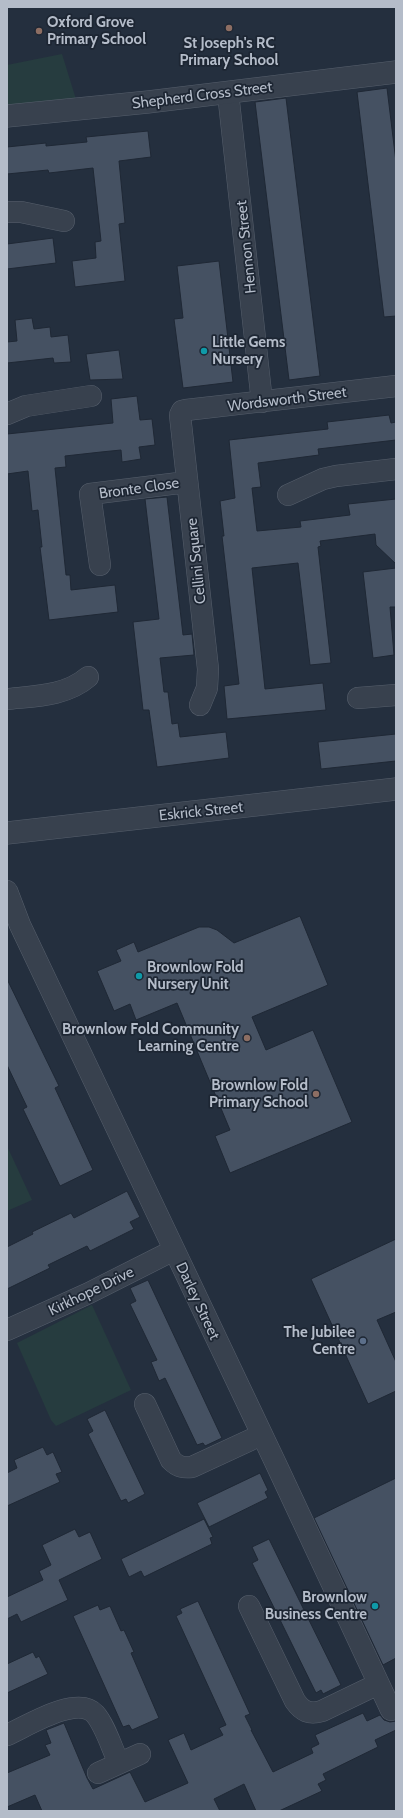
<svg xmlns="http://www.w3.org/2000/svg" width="403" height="1818" font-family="Cabin,sans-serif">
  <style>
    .green { fill: #263c3f }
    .building { fill: #455162; stroke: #1f2835 }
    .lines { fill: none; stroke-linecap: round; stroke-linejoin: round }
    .minor-casing { stroke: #565f6c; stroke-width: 22 }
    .tertiary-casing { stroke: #565f6c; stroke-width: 23 }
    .minor { stroke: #38414e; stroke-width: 21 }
    .tertiary { stroke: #38414e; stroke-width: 22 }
    .education-dot { fill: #8d6e63; stroke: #1d2633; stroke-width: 1.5 }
    .culture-dot { fill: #0f9aa8; stroke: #1d2633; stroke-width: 1.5 }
    .service-dot { fill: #5c6f8a; stroke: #1d2633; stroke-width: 1.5 }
    .labels { text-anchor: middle; stroke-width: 3.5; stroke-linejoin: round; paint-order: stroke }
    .poi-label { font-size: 15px; font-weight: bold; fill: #b4bcc9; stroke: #1d2633; text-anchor: end }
    .street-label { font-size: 15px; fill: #b4bcc9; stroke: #1d2633 }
  </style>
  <rect width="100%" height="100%" fill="#242f3e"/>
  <!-- green -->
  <path class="green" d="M62 54 79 109 7 117V65Z
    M7 1146 32 1200 7 1211Z
    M92 1305 131 1390 56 1426 51 1420 17 1343Z"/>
  <!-- building -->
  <path class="building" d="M387 88 396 162V316L384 317 357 92Z
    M286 98 320 376 289 380 255 102Z
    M148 131 151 157 119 161 125 223 119 224 125 281 75 287 72 261 96 258 95 242 101 241 93 168 49 173 48 170 7 174V147L46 143V146L87 142 86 137Z
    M53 238 56 263 7 269V244Z
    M219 261 233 382 183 388 174 319 183 318 177 266Z
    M32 318 34 329 50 327 51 337 68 335 71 362 54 363 53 358 7 363V342L17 341 15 320Z
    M119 350 123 379 90 380 86 354Z
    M137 396 140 420 152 419 155 445 139 447 141 459 122 462 121 450 101 452 65 456 66 467 55 468 66 575H70L71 590 115 585 118 612 49 620 40 547H42L38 510 32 511 28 471 7 474V434L113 423 111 399Z
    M389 415 391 423 396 422V440L318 449 319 455 258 463 261 487 252 488 257 531 301 527 300 521 350 515 348 504 396 499V564L376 545 375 534 320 541 321 546 318 547 331 663 310 665 298 563 252 568 265 689 323 683 326 710 227 719 224 686 239 684 222 536H224L220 501 235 498 229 440 328 429 327 422Z
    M167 497 183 635 192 634 194 655 160 658 164 692H168L172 724 178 723 180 737 226 732 229 758 157 767 149 710H143L133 622 159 619 145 499Z
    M396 568V607H390L394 655 373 658 363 572Z
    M396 734V761L321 769 318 742Z
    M300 916 328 985 252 1017 266 1050 313 1030 352 1122 230 1173 215 1136 230 1130 177 1003 136 1020 130 1004 114 1011 97 971 121 961 116 950 134 942 138 952 199 927H209L217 930 234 943Z
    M7 979 59 1086 55 1088 93 1170 60 1186 23 1109 27 1107 7 1065Z
    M127 1191 140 1217 130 1222 134 1229 90 1251 87 1246 48 1265 50 1268 7 1289V1247L33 1234 32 1232 71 1213 74 1218Z
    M396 1239V1312L377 1320 396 1362V1391L368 1404 311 1279Z
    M148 1280 222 1438 205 1446 203 1443 197 1445 165 1378 159 1381 151 1362 157 1360 130 1304 136 1301 130 1288Z
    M105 1410 145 1494 128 1503 126 1499 121 1501 88 1434 93 1431 87 1419Z
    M43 1447 47 1455 53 1452 62 1472 56 1474 60 1482 7 1506V1473L17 1468 14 1460Z
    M260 1473 268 1490 265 1492 268 1498 209 1527 197 1503Z
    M396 1478V1658L383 1665 314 1518Z
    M204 1519 213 1537 210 1538 212 1544 144 1577 141 1571 129 1577 121 1559Z
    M75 1529 79 1537 90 1532 102 1559 59 1580 68 1600 21 1622 17 1614 7 1619V1597L43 1580 39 1571 51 1565 42 1545Z
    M269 1539 341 1685 323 1694 321 1690 316 1693 252 1563 258 1560 252 1547Z
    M198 1601 250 1714 245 1716 252 1730H251L273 1772 313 1753 311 1748 319 1744 315 1735 363 1713 367 1721 380 1715 384 1720 390 1722 396 1721V1730L375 1740 378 1747 323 1774 326 1780 318 1784 322 1791 279 1811H256L244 1784 214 1799 220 1811H42L35 1795 7 1807V1773L50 1755 45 1745 51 1743 46 1730 64 1723 87 1778 93 1789 130 1772 145 1802 188 1783 168 1740 184 1733 191 1750 223 1735 219 1728 226 1725 176 1616 182 1613 180 1609Z
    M98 1605 100 1610 110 1606 121 1631 124 1630 134 1652 131 1653 159 1718 132 1730 129 1725 123 1727 73 1616Z
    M33 1652 36 1658 39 1656 48 1674 7 1693V1664Z"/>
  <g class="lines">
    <defs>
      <path id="minor" d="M228 93 262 402
        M7 212H21L64 221
        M7 414 26 406 91 396
        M288 495 323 479 336 476 396 469
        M100 565 90 494 187 482
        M358 698 396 695
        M7 699C35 696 66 696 88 677
        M200 705 207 688 208 669 180 415 182 411 186 410 396 386
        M7 891 20 925 276 1464 391 1710
        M7 1330 89 1293 174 1250
        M145 1404 171 1460C178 1467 183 1468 192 1467L261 1435
        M249 1606 295 1701C302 1711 309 1715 322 1711L378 1684
        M7 1735C26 1727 77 1694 95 1714 105 1725 112 1749 119 1763
        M98 1773 140 1754"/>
      <path id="tertiary" d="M7 116 148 102 396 72
        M7 833 396 789"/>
    </defs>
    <!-- minor casing -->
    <use href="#minor" class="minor-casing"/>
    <!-- tertiary casing -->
    <use href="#tertiary" class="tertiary-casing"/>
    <!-- minor -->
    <use href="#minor" class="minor"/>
    <!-- tertiary -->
    <use href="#tertiary" class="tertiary"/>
  </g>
  <!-- markers -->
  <g class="education-dot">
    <circle cx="229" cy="28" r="4"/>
    <circle cx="39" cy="31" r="4"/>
    <circle cx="247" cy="1038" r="4"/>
    <circle cx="316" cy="1094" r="4"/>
  </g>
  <g class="culture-dot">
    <circle cx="204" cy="351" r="4"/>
    <circle cx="139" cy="976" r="4"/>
    <circle cx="375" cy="1606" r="4"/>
  </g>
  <circle class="service-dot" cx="363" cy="1341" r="4"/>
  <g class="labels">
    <!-- poi labels -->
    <g class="poi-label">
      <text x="47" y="27" text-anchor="start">Oxford Grove<tspan x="47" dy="17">Primary School</tspan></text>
      <text x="229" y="48" text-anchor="middle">St Joseph's RC<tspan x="229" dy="17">Primary School</tspan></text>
      <text x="212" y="347" text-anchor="start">Little Gems<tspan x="212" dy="17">Nursery</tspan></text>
      <text x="147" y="972" text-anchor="start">Brownlow Fold<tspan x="147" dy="17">Nursery Unit</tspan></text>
      <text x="239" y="1034">Brownlow Fold Community<tspan x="239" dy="17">Learning Centre</tspan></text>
      <text x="308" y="1090">Brownlow Fold<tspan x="308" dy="17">Primary School</tspan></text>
      <text x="355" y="1337">The Jubilee<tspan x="355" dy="17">Centre</tspan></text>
      <text x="367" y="1602">Brownlow<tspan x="367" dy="17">Business Centre</tspan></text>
    </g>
    <!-- street labels -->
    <g class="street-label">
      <text transform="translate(202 95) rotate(-7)" y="5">Shepherd Cross Street</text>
      <text transform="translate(246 247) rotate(-96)" y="5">Hennon Street</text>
      <text transform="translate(287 399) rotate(-7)" y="5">Wordsworth Street</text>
      <text transform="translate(139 488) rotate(-8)" y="5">Bronte Close</text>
      <text transform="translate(196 561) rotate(-96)" y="5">Cellini Square</text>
      <text transform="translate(201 811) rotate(-6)" y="5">Eskrick Street</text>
      <text transform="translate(91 1291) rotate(-26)" y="5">Kirkhope Drive</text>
      <text transform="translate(198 1301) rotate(65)" y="5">Darley Street</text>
    </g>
  </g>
  <!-- border -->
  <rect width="403" height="1818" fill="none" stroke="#b4bcc9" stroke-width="16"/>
</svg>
